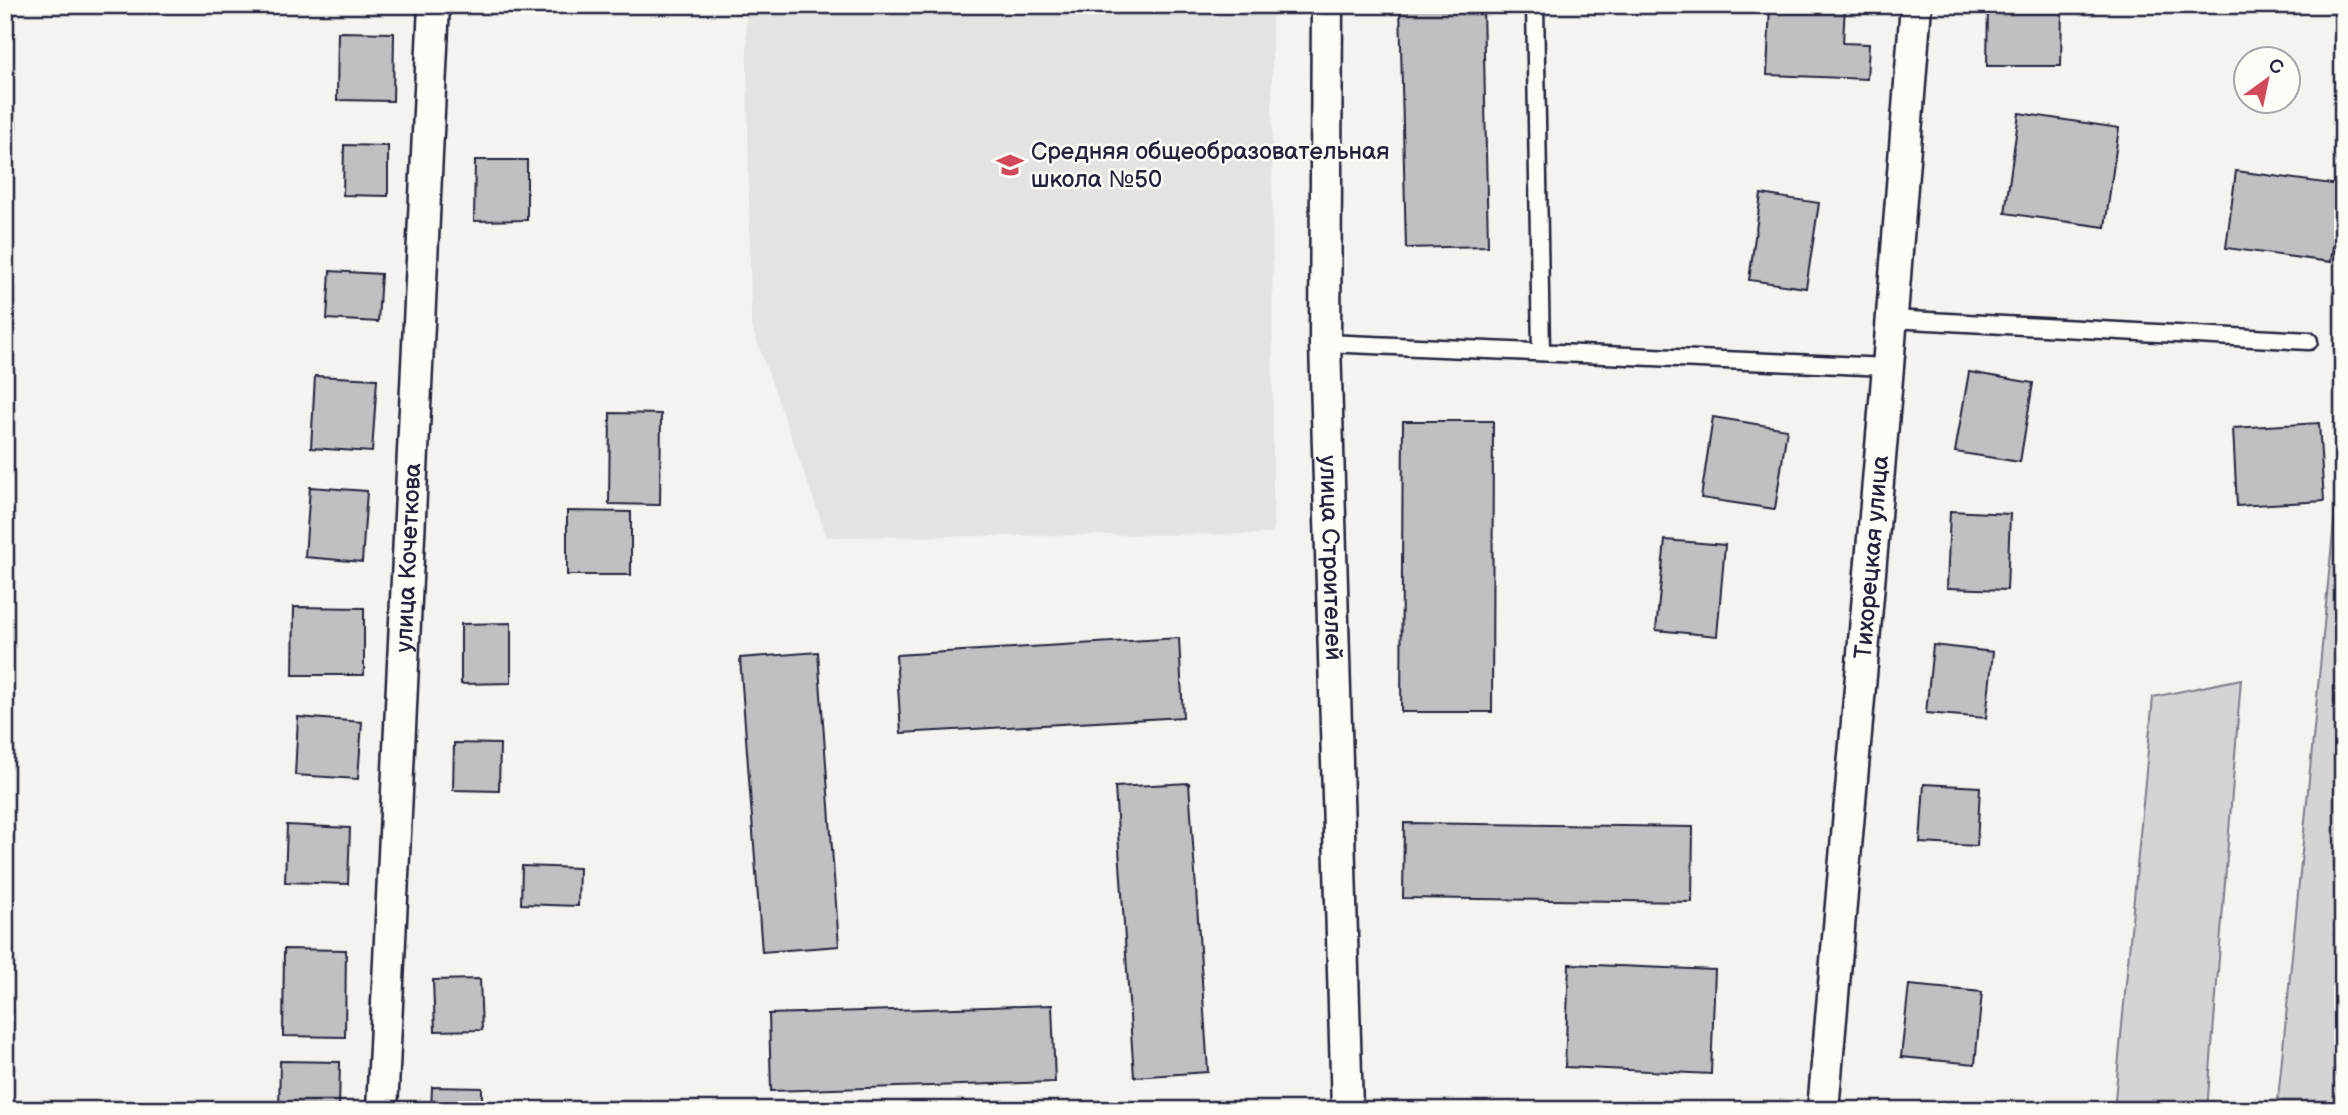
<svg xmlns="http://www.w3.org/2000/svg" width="2348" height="1115" font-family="'Balsamiq Sans',sans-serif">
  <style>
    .built { fill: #e4e3e2 }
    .green { fill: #d5d4d5; stroke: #7c7b88; stroke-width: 2 }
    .building { fill: #c0bfc2; stroke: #22223b; stroke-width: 2 }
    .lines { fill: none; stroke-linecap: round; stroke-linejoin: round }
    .lane-casing { stroke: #22223b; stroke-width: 21 }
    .street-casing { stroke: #22223b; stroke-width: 35 }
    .lane { stroke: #fdfcf7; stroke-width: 16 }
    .street { stroke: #fdfcf7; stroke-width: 30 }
    .labels { text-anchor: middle; stroke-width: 5; stroke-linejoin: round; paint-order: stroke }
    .poi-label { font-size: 24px; fill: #22223b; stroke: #fdfcf7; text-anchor: start }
    .street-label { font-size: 24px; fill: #22223b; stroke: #fdfcf7 }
  </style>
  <rect width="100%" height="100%" fill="#f4f3ef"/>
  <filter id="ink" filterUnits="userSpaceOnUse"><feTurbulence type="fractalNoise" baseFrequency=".0143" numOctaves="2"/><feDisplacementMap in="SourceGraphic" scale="14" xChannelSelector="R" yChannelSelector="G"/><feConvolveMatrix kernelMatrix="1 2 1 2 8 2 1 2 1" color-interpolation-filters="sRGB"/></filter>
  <g filter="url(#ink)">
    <!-- built -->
    <path class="built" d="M746 5H1272L1273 534 827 537 751 325Z"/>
    <!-- green -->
    <path class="green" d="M2343 429V1110H2277Z
      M2241 679 2207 1110H2114L2153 697Z"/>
    <!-- building -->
    <path class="building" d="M1400 5H1483L1488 246 1406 248Z
      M1770 5H1845L1843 43 1869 44 1867 79 1767 75Z
      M1988 5H2062L2061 66H1987Z
      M5 8H12L10 59H5Z
      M338 32 394 33 393 101 337 100Z
      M2019 113 2119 128 2105 227 2005 213Z
      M5 120 16 121 12 190H5Z
      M344 145 388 146V196L343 195Z
      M475 160H527V220L474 221Z
      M2236 171 2340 185 2331 262 2226 248Z
      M1761 194 1819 203 1806 288 1749 280Z
      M5 234H11L10 289H5Z
      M330 271 381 274 378 322 327 319Z
      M1969 372 2033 383 2020 462 1955 452Z
      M315 376 377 379 372 452 311 448Z
      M610 413 661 414 660 505 609 504Z
      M1713 417 1787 429 1775 509 1701 498Z
      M1403 421H1493L1492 712H1401Z
      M2319 423 2324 501 2237 506 2233 428Z
      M310 487 367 491 362 562 305 557Z
      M567 511 631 512V575H567Z
      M1950 511 2010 514 2007 590 1947 588Z
      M1665 540 1725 545 1717 636 1656 630Z
      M294 607 364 608V675H293Z
      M511 623V683L461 684V624Z
      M1179 638 1183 717 901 733 896 655Z
      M1933 645 1993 652 1986 718 1926 713Z
      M818 652 839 946 762 952 740 658Z
      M298 717 362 722 358 779 295 775Z
      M454 743 500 744 499 791 453 790Z
      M1189 783 1208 1072 1134 1077 1115 787Z
      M1924 784 1980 787 1977 846 1920 843Z
      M1404 823 1693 827 1692 902 1403 898Z
      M287 825 350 828 348 884 285 882Z
      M522 866 579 868 578 906 521 904Z
      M284 949 346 950 345 1037 283 1036Z
      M1569 964 1715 970 1711 1074 1565 1067Z
      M480 979 482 1030 435 1031 433 980Z
      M1909 985 1982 992 1975 1064 1901 1057Z
      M1052 1005 1055 1082 771 1091 769 1014Z
      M280 1061 340 1062 339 1110H279Z
      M432 1087 482 1088V1110H431Z"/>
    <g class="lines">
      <defs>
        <path id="lane" d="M1535 5 1541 352
          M1891 319 2309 341
          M1325 343 1888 367"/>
        <g id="street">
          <path id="s1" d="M1327 5 1325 343 1347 1110"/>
          <path id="s2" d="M382 1110 434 5"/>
          <path id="s3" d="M1823 1110 1888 367 1916 5"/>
        </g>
      </defs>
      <!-- lane casing -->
      <use href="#lane" class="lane-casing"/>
      <!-- street casing -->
      <use href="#street" class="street-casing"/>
      <!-- lane -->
      <use href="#lane" class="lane"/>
      <!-- street -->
      <use href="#street" class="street"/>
    </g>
  </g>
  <!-- icons -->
  <defs>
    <symbol id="school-bare" viewBox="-9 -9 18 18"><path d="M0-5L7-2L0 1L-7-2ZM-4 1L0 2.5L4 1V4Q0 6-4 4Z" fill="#d1495b" stroke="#fdfcf7" stroke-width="2.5" paint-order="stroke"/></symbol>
  </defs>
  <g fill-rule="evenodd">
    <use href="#school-bare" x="991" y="146" width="38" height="38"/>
  </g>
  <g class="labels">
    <!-- poi labels -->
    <g class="poi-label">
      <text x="1031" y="159">Средняя общеобразовательная<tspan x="1031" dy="28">школа №50</tspan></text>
    </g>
    <!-- street labels -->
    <g class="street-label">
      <text dy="8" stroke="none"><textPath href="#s2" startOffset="553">улица Кочеткова</textPath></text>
      <text dy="8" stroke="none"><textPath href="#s1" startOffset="553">улица Строителей</textPath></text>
      <text dy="8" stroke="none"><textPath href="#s3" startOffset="555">Тихорецкая улица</textPath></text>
    </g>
  </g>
  <!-- margin -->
  <rect width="2348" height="1115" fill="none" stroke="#fdfcf7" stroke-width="28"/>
  <rect x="14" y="14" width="2320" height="1087" fill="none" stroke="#22223b" stroke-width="2.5" filter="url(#ink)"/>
  <!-- north arrow -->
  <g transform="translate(2267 80) rotate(33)"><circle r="33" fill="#fdfcf7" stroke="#a5a5ac" stroke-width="2"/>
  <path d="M0-5L12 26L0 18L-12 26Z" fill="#d1495b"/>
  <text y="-10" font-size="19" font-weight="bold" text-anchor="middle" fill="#22223b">С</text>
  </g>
</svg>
